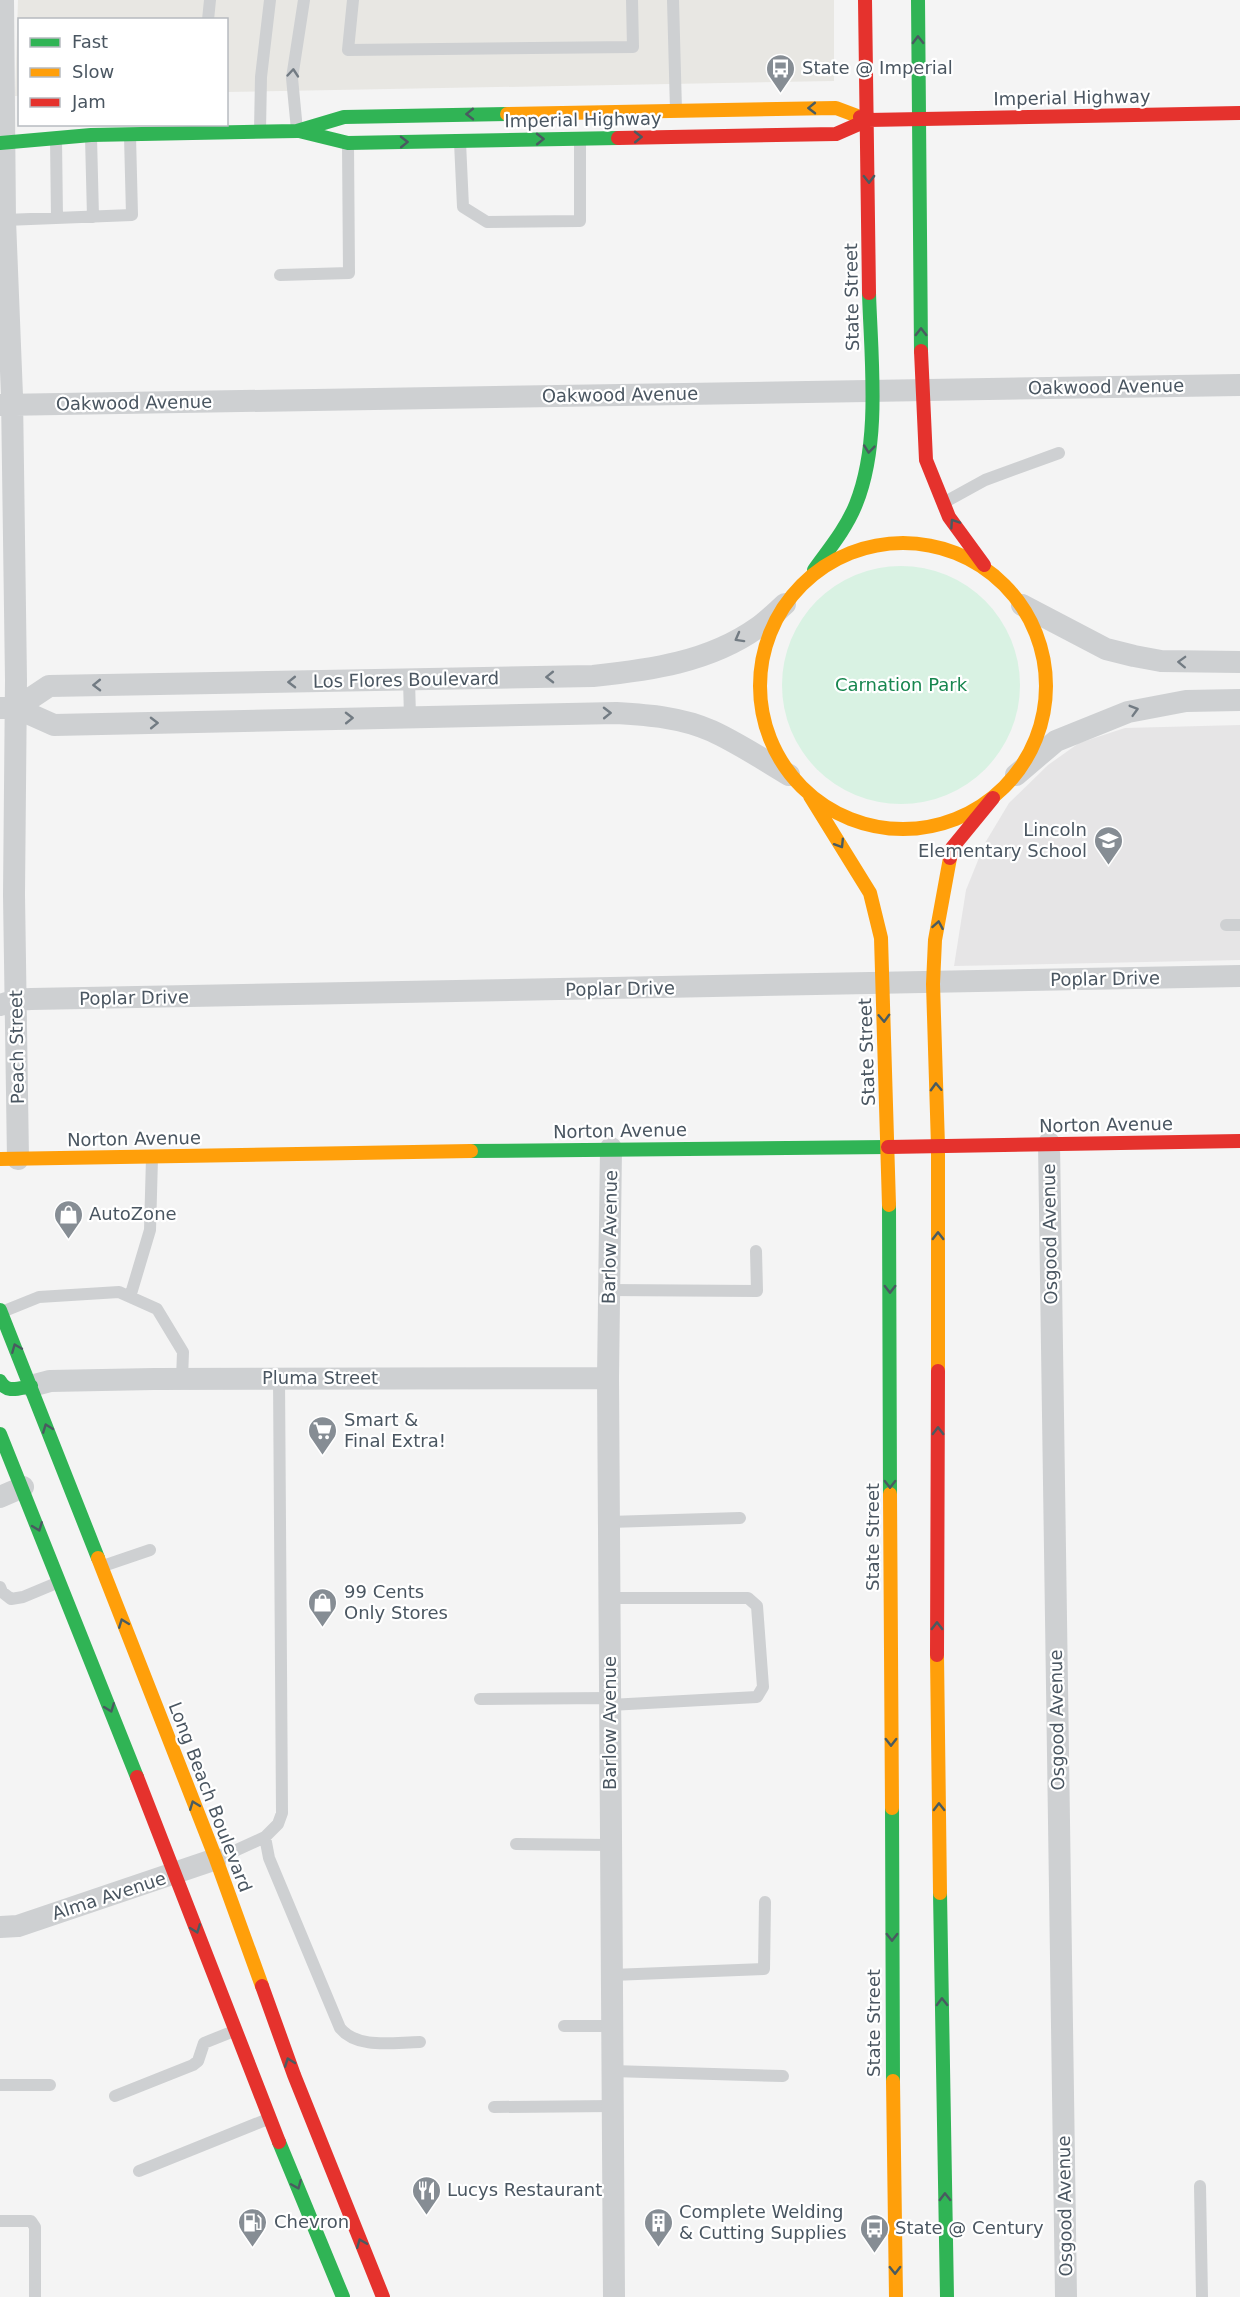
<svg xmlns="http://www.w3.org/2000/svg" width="1240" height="2297" font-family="'DejaVu Sans',sans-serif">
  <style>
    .commercial { fill: #e8e7e3 }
    .education { fill: #e6e5e6 }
    .green { fill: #d9f2e3 }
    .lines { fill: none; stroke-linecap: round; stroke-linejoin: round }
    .lane { stroke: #ced0d2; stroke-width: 12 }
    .street { stroke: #ced0d2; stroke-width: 22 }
    .fast { stroke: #30b455; stroke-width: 14 }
    .slow { stroke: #ff9f0a; stroke-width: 14 }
    .jam { stroke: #e5322d; stroke-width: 14 }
    .oneway { stroke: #495b60 }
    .oneway2 { stroke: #727b83 }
    .labels { text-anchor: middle; stroke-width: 4.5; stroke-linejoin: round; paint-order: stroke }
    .poi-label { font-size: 18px; fill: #4a5661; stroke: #fff; text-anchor: start }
    .street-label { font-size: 18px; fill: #4a5661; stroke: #fff }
    .park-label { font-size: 18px; fill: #17864f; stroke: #fff }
  </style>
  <rect width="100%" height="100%" fill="#f4f4f4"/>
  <!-- commercial -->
  <path class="commercial" d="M18 0H834V81L227 92 226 20H20L19 96H15Z"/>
  <!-- education -->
  <path class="education" d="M1240 725V960L954 966 966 890 985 843 1009 803 1048 765 1079 743 1125 728Z"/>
  <!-- green -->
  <path class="green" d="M782 685a119 119 0 1 1 238 0a119 119 0 1 1-238 0Z"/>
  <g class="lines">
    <!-- lane -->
    <path class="lane" d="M353 0 348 50 633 47 632 0
      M673 0 676 110
      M208 20 210 0
      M297 130 292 78 304 0
      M260 131 261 77 270 0
      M91 137 93 217
      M56 139 57 218
      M460 142 463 207 487 222 580 221V139
      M5 220 132 215 130 136
      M280 275 349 273 348 144
      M945 502 985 480 1059 453
      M409 680 410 717
      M1226 925H1240
      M609 1290 757 1291 756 1251
      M130 1297 150 1230 152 1158
      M2 1312 39 1297 119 1292 157 1309 183 1352 182 1379
      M279 1378 282 1813 278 1824 265 1837 269 1858 340 2028C358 2050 395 2042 420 2042
      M609 1522 740 1518
      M103 1566 150 1550
      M0 1587 2 1592 11 1599 23 1597 59 1582
      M610 1598H748L757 1606 763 1687 757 1697 610 1705
      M480 1699 610 1698
      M516 1844 611 1845
      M217 1859 265 1837
      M612 1975 764 1969 765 1902
      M564 2026H612
      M612 2071 783 2076
      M0 2085H50
      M115 2096 193 2065 198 2061 204 2043 234 2031
      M494 2107 613 2106
      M139 2171 268 2119
      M1200 2186 1202 2297
      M0 2221H31L35 2227V2297"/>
    <!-- street -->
    <path class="street" d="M3 0 5 220 12 396 16 680 14 895 18 1159
      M0 405 1240 385
      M1022 605 1106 649 1134 656 1161 661 1240 662
      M1 708H16L54 725 616 713C648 715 681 717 712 731 738 743 764 760 789 775
      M16 708 49 686 593 676C650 670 709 662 757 628 767 621 776 612 785 604
      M1016 775 1056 741 1128 712 1186 701 1240 700
      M0 1005 16 1000 31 999 1240 976
      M1049 1143 1066 2297
      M611 1148 608 1378 614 2297
      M31 1386 50 1381 154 1379 608 1378
      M0 1497 23 1487
      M0 1927 18 1926 216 1859"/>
    <!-- fast -->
    <path class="fast" d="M918 0 921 351
      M299 131 348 143 618 138
      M0 143 91 135 297 131 344 117 507 114
      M814 570C829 549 846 529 856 504 881 442 871 359 869 293
      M471 1151 888 1147
      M889 1205 890 1494
      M0 1310 98 1558
      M0 1381C7 1394 19 1388 31 1386
      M0 1434 137 1777
      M892 1808 893 2081
      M940 1893 947 2297
      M279 2142 343 2297"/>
    <!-- slow -->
    <path class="slow" d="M507 114 836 108 860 117
      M760 686a143 143 0 1 1 286 0a143 143 0 1 1-286 0Z
      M810 796 870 893 881 938 889 1205
      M0 1159 471 1151
      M938 1371V1146L933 984 935 940 950 858
      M890 1494 892 1808
      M98 1558 216 1859 262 1986
      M937 1655 940 1893
      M893 2081 896 2297"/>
    <!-- jam -->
    <path class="jam" d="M865 0 869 293
      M860 117 868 120 1240 113
      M618 138 836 134 868 120
      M921 351 926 460 949 517 984 565
      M950 858 952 848 993 798
      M888 1147 1240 1141
      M937 1655 938 1371
      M137 1777 279 2142
      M262 1986 294 2075 383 2297"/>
  </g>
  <!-- one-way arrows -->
  <defs><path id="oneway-chevron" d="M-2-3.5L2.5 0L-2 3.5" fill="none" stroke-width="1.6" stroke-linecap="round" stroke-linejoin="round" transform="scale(1.5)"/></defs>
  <g class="oneway">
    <use href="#oneway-chevron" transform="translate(918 40) rotate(-91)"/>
    <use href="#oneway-chevron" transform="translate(812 108) rotate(179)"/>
    <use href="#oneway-chevron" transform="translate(470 114) rotate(179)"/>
    <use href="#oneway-chevron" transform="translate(638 137) rotate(-1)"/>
    <use href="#oneway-chevron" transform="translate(540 139) rotate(-1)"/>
    <use href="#oneway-chevron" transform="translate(404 142) rotate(-1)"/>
    <use href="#oneway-chevron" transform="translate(869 179) rotate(89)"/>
    <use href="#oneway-chevron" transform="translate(921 332) rotate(-90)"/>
    <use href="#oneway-chevron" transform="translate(869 449) rotate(96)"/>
    <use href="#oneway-chevron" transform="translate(954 523) rotate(-124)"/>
    <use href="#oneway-chevron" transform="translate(840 844) rotate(58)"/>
    <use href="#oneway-chevron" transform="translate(938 925) rotate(-80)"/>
    <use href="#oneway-chevron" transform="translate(884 1018) rotate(88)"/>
    <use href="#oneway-chevron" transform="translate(936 1087) rotate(-92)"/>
    <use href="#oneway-chevron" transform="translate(938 1236) rotate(-90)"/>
    <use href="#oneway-chevron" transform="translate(890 1289) rotate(90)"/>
    <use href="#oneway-chevron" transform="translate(16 1348) rotate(-112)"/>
    <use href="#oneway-chevron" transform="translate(47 1428) rotate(-111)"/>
    <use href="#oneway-chevron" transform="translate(938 1431) rotate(-90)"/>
    <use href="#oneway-chevron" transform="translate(890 1484) rotate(90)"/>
    <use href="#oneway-chevron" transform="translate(38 1527) rotate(69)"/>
    <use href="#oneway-chevron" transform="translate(123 1623) rotate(-111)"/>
    <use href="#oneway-chevron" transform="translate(937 1626) rotate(-90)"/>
    <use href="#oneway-chevron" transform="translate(110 1708) rotate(69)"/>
    <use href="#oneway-chevron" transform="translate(891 1742) rotate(90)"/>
    <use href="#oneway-chevron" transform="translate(194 1805) rotate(-111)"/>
    <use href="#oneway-chevron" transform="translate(939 1807) rotate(-91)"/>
    <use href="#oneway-chevron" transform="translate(196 1929) rotate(69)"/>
    <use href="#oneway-chevron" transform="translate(892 1937) rotate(90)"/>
    <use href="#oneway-chevron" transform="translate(942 2002) rotate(-91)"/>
    <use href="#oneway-chevron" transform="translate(289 2062) rotate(-110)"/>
    <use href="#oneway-chevron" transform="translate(297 2185) rotate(67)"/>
    <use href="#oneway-chevron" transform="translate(945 2197) rotate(-91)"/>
    <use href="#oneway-chevron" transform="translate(361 2243) rotate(-112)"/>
    <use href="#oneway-chevron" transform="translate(895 2270) rotate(89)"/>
  </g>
  <g class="oneway2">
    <use href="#oneway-chevron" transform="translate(293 73) rotate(-85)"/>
    <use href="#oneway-chevron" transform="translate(739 638) rotate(151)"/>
    <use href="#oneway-chevron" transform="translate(1182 662) rotate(-178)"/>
    <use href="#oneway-chevron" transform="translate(550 677) rotate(179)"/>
    <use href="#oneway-chevron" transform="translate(292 682) rotate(179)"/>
    <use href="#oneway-chevron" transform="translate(97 685) rotate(179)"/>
    <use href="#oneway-chevron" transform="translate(1134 710) rotate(-16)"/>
    <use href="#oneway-chevron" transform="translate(607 713) rotate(-1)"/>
    <use href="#oneway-chevron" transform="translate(349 718) rotate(-1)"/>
    <use href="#oneway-chevron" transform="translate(154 723) rotate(-1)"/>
  </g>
  <!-- icons -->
  <defs>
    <symbol id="bus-pin" viewBox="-11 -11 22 30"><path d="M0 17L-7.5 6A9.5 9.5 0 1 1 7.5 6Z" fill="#868d94" stroke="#fff"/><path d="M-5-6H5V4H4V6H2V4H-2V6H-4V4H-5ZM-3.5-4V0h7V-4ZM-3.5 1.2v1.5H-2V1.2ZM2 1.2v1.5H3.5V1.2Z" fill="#fff"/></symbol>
    <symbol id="school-pin" viewBox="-11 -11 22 30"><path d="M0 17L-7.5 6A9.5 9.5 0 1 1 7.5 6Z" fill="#868d94" stroke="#fff"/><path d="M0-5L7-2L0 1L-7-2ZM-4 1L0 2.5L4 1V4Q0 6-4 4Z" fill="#fff"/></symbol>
    <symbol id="shop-pin" viewBox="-11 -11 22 30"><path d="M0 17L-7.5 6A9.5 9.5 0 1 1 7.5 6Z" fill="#868d94" stroke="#fff"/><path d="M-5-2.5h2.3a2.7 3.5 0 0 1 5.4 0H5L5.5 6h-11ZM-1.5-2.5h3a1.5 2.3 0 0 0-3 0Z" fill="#fff"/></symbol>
    <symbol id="supermarket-pin" viewBox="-11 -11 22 30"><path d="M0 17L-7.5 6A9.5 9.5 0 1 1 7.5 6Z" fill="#868d94" stroke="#fff"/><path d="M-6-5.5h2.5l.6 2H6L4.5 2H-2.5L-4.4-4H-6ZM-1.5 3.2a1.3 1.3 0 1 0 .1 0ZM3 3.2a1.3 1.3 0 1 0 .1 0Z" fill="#fff"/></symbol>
    <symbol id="restaurant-pin" viewBox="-11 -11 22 30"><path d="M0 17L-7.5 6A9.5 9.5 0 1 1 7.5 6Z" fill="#868d94" stroke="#fff"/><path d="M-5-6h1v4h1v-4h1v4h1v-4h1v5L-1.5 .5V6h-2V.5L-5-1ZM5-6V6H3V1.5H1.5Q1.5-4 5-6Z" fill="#fff"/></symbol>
    <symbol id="fuel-pin" viewBox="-11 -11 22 30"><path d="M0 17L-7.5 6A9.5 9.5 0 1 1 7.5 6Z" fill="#868d94" stroke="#fff"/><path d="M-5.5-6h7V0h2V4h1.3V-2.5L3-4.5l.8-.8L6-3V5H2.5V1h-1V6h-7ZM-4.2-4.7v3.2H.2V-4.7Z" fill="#fff"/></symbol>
    <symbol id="building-pin" viewBox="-11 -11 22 30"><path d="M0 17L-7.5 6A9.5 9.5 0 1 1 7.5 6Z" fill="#868d94" stroke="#fff"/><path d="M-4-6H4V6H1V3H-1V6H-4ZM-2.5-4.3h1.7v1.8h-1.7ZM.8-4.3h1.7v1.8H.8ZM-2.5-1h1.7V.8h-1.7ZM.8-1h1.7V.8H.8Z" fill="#fff"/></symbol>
  </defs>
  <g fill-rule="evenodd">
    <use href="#bus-pin" x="764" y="52" width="33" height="45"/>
    <use href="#school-pin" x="1092" y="824" width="33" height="45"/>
    <use href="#shop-pin" x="52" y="1198" width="33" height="45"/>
    <use href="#supermarket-pin" x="306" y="1414" width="33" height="45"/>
    <use href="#shop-pin" x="306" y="1586" width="33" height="45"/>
    <use href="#restaurant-pin" x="410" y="2174" width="33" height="45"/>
    <use href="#fuel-pin" x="236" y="2206" width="33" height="45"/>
    <use href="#building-pin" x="642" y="2206" width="33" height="45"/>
    <use href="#bus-pin" x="858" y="2212" width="33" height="45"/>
  </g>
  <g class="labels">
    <!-- poi labels -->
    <g class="poi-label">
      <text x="802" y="74">State @ Imperial</text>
      <text x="1087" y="836" text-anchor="end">Lincoln<tspan x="1087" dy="21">Elementary School</tspan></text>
      <text x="89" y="1220">AutoZone</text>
      <text x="344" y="1426">Smart &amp;<tspan x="344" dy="21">Final Extra!</tspan></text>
      <text x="344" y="1598">99 Cents<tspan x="344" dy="21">Only Stores</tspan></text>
      <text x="447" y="2196">Lucys Restaurant</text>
      <text x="679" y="2218">Complete Welding<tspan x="679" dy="21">&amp; Cutting Supplies</tspan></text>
      <text x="274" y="2228">Chevron</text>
      <text x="895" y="2234">State @ Century</text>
    </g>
    <!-- street labels -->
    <g class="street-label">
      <text transform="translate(1072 98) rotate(-1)" y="6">Imperial Highway</text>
      <text transform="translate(583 120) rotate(-1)" y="6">Imperial Highway</text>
      <text transform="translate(852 297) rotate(-91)" y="6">State Street</text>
      <text transform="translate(1106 387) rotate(-1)" y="6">Oakwood Avenue</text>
      <text transform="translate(620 395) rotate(-1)" y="6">Oakwood Avenue</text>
      <text transform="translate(134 403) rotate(-1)" y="6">Oakwood Avenue</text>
      <text transform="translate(406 680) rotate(-1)" y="6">Los Flores Boulevard</text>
      <text transform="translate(1105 979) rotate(-1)" y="6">Poplar Drive</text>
      <text transform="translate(620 989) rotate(-1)" y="6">Poplar Drive</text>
      <text transform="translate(134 998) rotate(-1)" y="6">Poplar Drive</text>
      <text transform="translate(17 1047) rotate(-91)" y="6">Peach Street</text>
      <text transform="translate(867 1052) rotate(-92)" y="6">State Street</text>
      <text transform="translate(1106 1125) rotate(-1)" y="6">Norton Avenue</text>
      <text transform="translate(620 1131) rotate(-1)" y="6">Norton Avenue</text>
      <text transform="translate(134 1139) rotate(-1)" y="6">Norton Avenue</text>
      <text transform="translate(1050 1234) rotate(-91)" y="6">Osgood Avenue</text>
      <text transform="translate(610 1237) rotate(-89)" y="6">Barlow Avenue</text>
      <text x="320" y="1384">Pluma Street</text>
      <text transform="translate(873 1537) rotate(-90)" y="6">State Street</text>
      <text transform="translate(1057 1720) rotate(-91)" y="6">Osgood Avenue</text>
      <text transform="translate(610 1723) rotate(-90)" y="6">Barlow Avenue</text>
      <text transform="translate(210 1797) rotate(69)" y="6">Long Beach Boulevard</text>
      <text transform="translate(109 1896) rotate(-18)" y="6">Alma Avenue</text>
      <text transform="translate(874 2023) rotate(-90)" y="6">State Street</text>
      <text transform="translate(1065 2206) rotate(-91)" y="6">Osgood Avenue</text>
    </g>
    <!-- park labels -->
    <g class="park-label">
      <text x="901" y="691">Carnation Park</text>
    </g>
  </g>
  <!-- legend -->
  <rect x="18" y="18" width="210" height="108" fill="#ffffff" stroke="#b7bbc0" stroke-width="1.5"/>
  <rect x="30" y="38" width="30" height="9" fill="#30b455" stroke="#b7bbc0" stroke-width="1.5"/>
  <text x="72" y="48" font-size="18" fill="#4a5661">Fast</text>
  <rect x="30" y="68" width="30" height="9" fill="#ff9f0a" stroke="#b7bbc0" stroke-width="1.5"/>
  <text x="72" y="78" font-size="18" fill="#4a5661">Slow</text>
  <rect x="30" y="98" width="30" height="9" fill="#e5322d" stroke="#b7bbc0" stroke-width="1.5"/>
  <text x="72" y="108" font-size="18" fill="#4a5661">Jam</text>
</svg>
